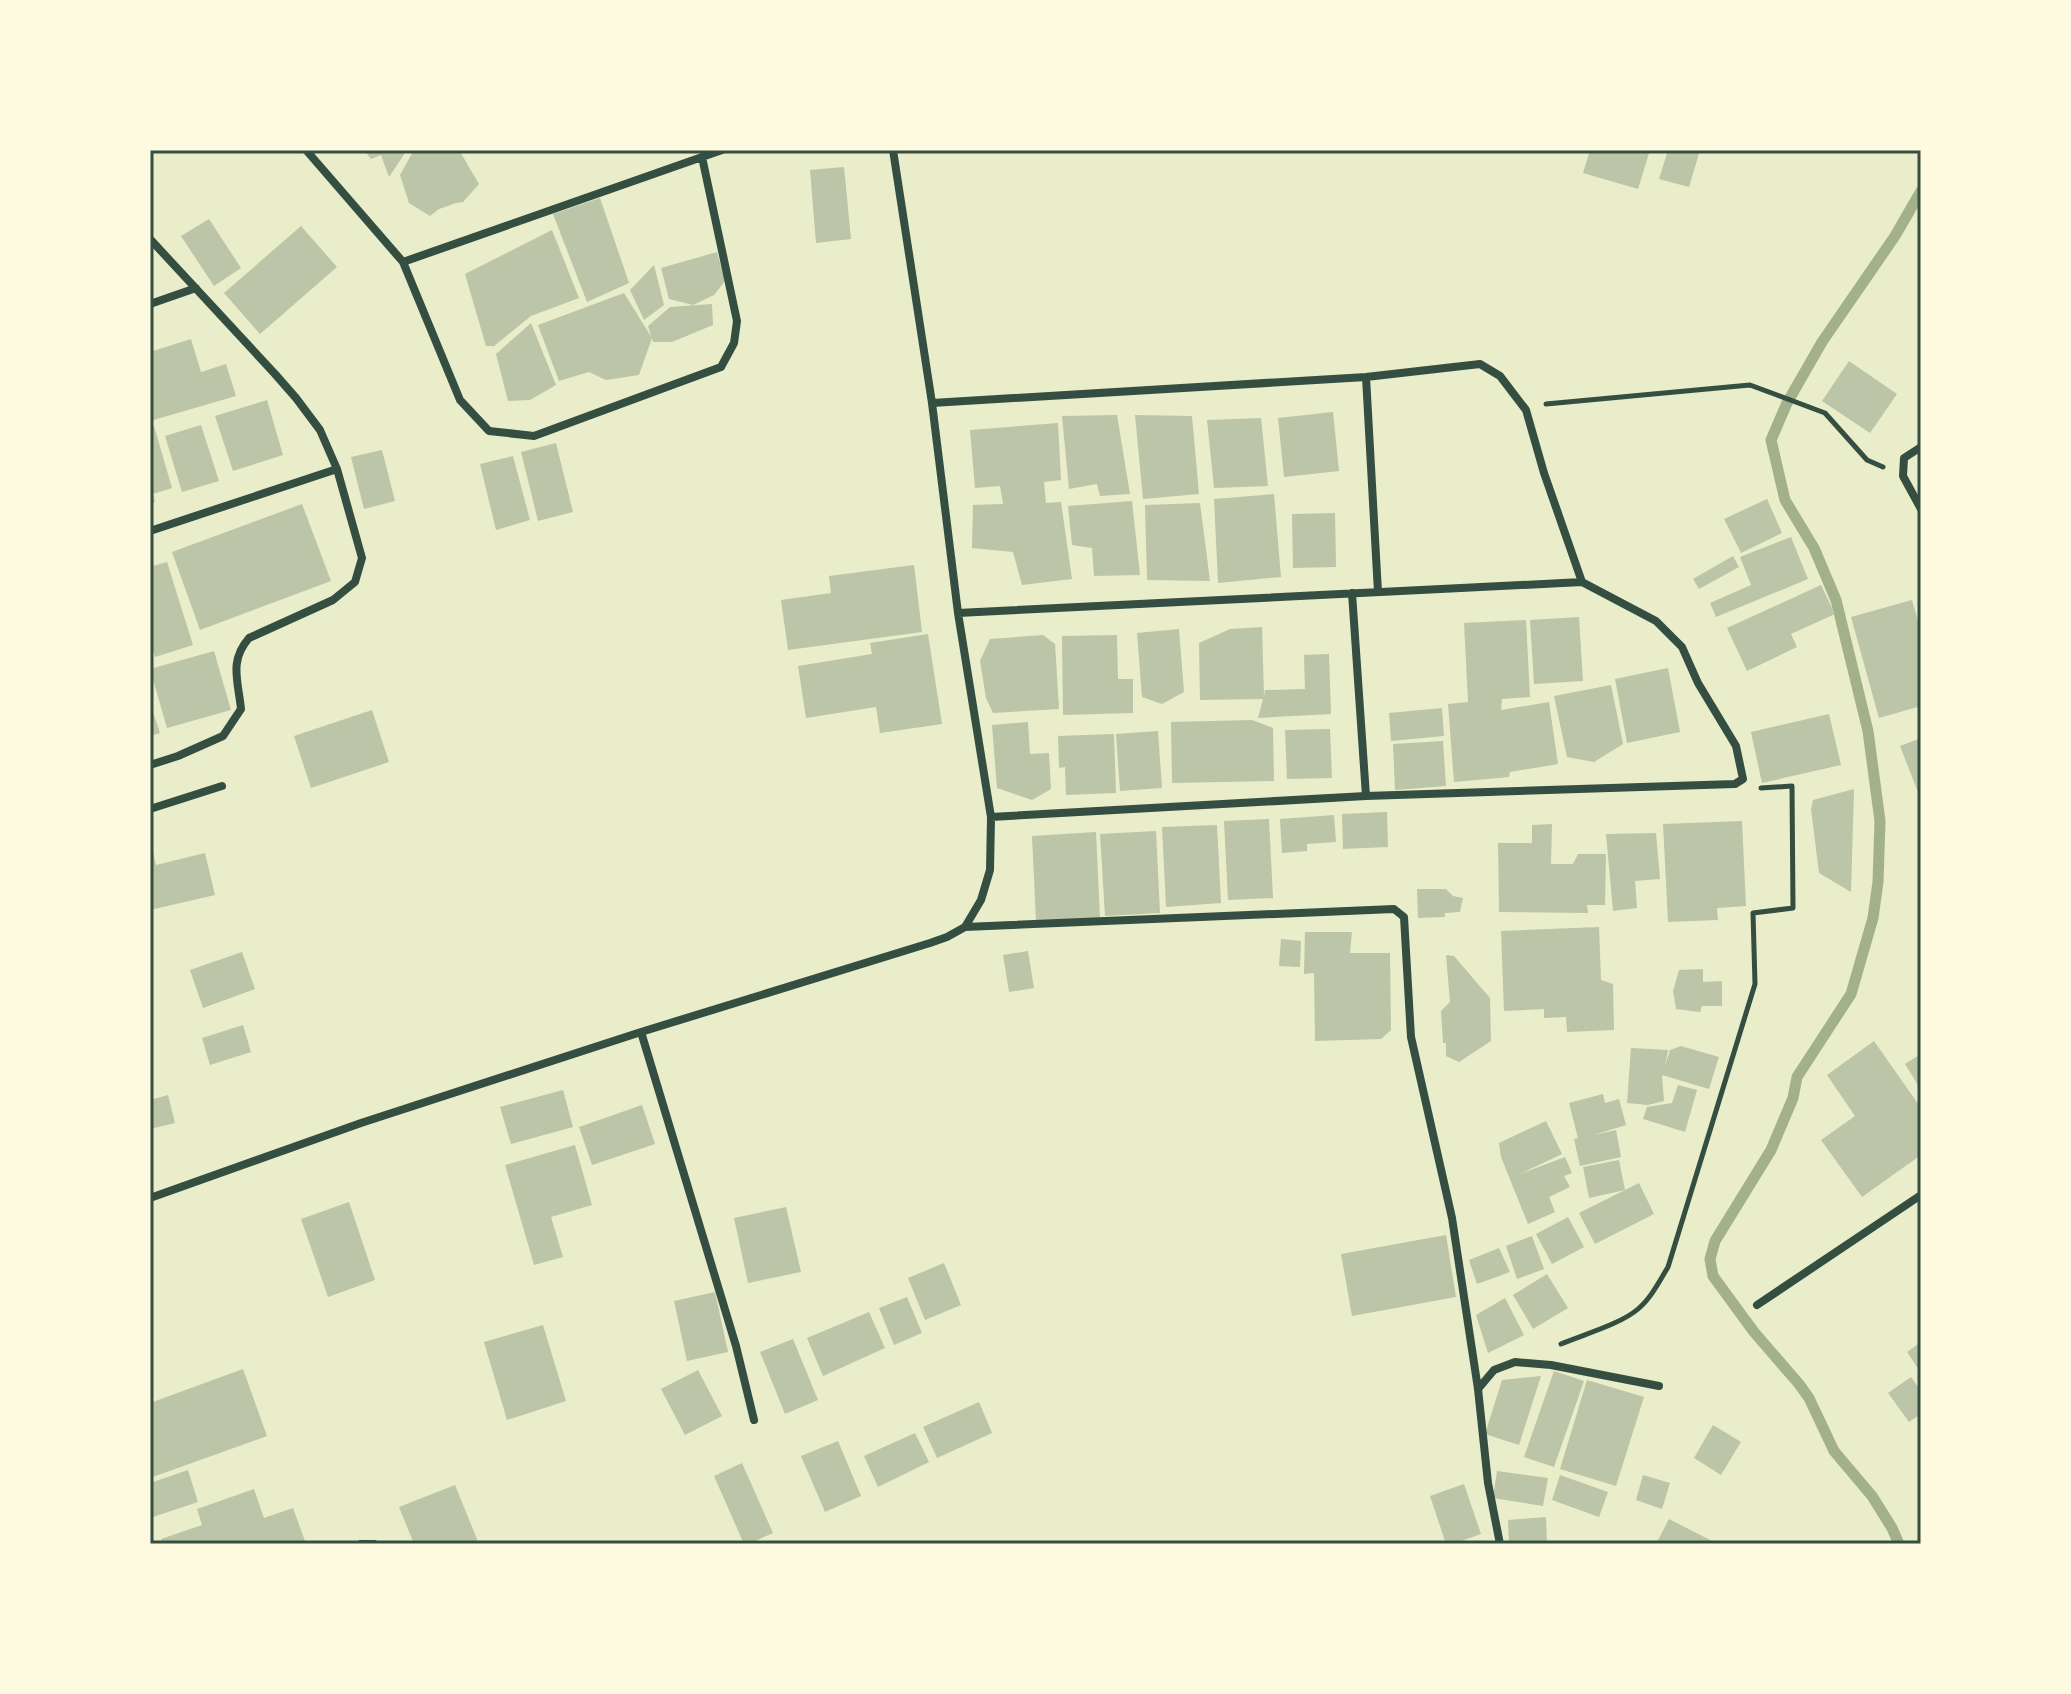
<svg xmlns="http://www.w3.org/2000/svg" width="2071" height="1694" font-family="Signika,sans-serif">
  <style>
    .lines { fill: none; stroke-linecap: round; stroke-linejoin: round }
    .stream { stroke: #a3b18a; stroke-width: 11 }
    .building { fill: #bcc5a7 }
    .path { stroke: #344e41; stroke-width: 5 }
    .minor { stroke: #344e41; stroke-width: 8 }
    .neatline { fill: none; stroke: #344e41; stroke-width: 3 }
  </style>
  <rect width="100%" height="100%" fill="#e9edc9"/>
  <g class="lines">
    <!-- stream -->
    <path class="stream" d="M1899 1544 1892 1528 1872 1496 1834 1451 1809 1398 1799 1384 1754 1332 1713 1276 1710 1259 1715 1241 1771 1150 1793 1098 1797 1077 1851 994 1873 918 1878 882 1880 821 1868 731 1836 600 1814 548 1785 500 1771 440 1787 403 1822 342 1895 236 1921 191"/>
  </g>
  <!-- building -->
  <path class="building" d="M364 150H407L389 177 381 155 371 159Z
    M414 150H459L479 184 463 202 456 203 439 209 430 216 409 203 400 175Z
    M1590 150H1650L1638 189 1583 173Z
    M1668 150H1700L1689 187 1659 179Z
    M844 167 851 239 816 243 810 170Z
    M600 198 629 283 587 302 553 214Z
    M209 219 241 268 214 286 181 236Z
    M301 226 337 267 260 334 224 293Z
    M552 230 579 298 531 316 494 346H486L465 274Z
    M717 252 725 281 714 295 693 305 669 299 661 268Z
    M654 265 664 305 644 320 630 290Z
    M624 293 652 338 639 375 606 380 589 372 559 381 538 325Z
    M712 304 713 325 672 342H653L648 326 670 307Z
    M531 323 556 385 530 400 508 401 496 354Z
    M191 339 201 372 226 364 236 396 150 421V352Z
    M1849 361 1897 394 1870 433 1822 401Z
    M267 400 283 455 233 471 215 416Z
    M1333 412 1339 471 1284 477 1278 418Z
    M1117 415 1130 494 1100 496 1097 484 1069 489 1062 416Z
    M1135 415 1192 416 1199 494 1143 499Z
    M1261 418 1268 486 1214 488 1207 420Z
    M1058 423 1061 480 1044 482 1046 503 1061 502 1072 579 1022 585 1013 552 972 548 973 505 1003 504 1000 486 975 488 970 430Z
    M201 425 219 481 182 492 165 436Z
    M154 426 172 488 153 494 155 502 150 504V427Z
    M556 443 573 512 538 521 521 452Z
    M382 450 395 501 364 509 351 457Z
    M513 456 530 520 496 530 480 464Z
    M1274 494 1281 577 1218 583 1214 499Z
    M1767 499 1782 533 1741 553 1724 519Z
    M1132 501 1140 575 1094 576 1092 548 1072 545 1068 506Z
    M1200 503 1210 581 1147 580 1145 505Z
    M302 504 331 581 200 630 172 552Z
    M1335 513 1336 567 1293 568 1292 514Z
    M1791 537 1808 579 1716 617 1710 603 1751 585 1740 557Z
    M1733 556 1739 567 1699 589 1693 579Z
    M167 562 193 645 155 657 150 642V567Z
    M914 565 922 632 788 650 781 600 831 593 829 576Z
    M1821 585 1835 614 1791 634 1797 647 1747 671 1727 628Z
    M1912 600 1921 631V706L1879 718 1851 617Z
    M1579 617 1583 681 1534 684 1530 620Z
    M1526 620 1530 697 1502 699 1501 710 1549 702 1558 764 1510 772 1509 777 1454 782 1448 704 1468 702 1464 623Z
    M1262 627 1264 696 1265 690 1305 689 1304 655 1329 654 1331 714 1258 718 1263 699 1200 700 1199 643 1230 629Z
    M1179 629 1184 692 1162 704 1142 697 1137 633Z
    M928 634 942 724 880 733 876 707 806 718 798 666 872 654 870 643Z
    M1043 635 1055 644 1059 709 993 713 986 698 980 661 990 639Z
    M1117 635 1118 679H1133V713L1063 715 1062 636Z
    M214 651 231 710 167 728 150 669Z
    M1668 668 1680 732 1627 743 1615 679Z
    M1611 685 1623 744 1594 762 1567 757 1554 696Z
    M150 703 160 733 150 736Z
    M1442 708 1444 736 1391 741 1389 713Z
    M372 710 389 762 311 788 294 736Z
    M1829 714 1841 765 1762 783 1751 732Z
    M1252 720 1273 728 1274 781 1172 783 1171 722Z
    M1028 722 1030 754 1049 753 1051 789 1032 800 997 788 992 725Z
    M1330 729 1332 778 1287 779 1285 730Z
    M1158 731 1162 788 1120 791 1116 734Z
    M1114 734 1116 793 1066 795 1065 767 1059 768 1058 736Z
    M1921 738V800L1900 746Z
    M1443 741 1446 786 1395 790 1393 744Z
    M1854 789 1851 892 1819 873 1811 809 1813 800Z
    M1387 812 1388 847 1343 849 1342 814Z
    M1334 815 1336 842 1307 844V851L1282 853 1280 819Z
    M1269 819 1273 898 1228 900 1224 821Z
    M1742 821 1746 906 1717 908 1718 920 1668 922 1663 824Z
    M1552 824 1551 864H1573L1578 854H1606L1605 905H1587L1588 913 1499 912 1498 843H1532V825Z
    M1217 825 1221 903 1166 907 1162 827Z
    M1156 831 1160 913 1105 916 1100 834Z
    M1096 832 1100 918 1036 921 1032 836Z
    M1656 833 1660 879 1635 881 1637 908 1613 911 1606 834Z
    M151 843 156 865 205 853 215 895 150 910Z
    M1417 889H1446L1453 896 1463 898 1460 912 1445 913V917L1418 918Z
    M1599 927 1601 980 1613 984 1614 1030 1567 1032 1566 1017 1544 1018V1009L1504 1011 1501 931Z
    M1305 932H1352L1350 953H1390L1391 1030 1381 1039 1315 1041 1314 973 1304 974Z
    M1281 939 1301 941 1300 967 1279 966Z
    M1028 951 1034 988 1009 992 1003 955Z
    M242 952 255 989 203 1008 190 970Z
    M1446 955 1454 956 1490 998 1491 1041 1459 1062 1446 1056V1043H1443L1441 1011 1450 1002Z
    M1703 969V982L1722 981V1006H1702L1700 1012 1676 1009 1673 991 1679 970Z
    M243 1025 251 1052 210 1065 202 1038Z
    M1874 1041 1921 1108V1155L1862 1197 1821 1140 1855 1116 1827 1075Z
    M1681 1046 1719 1057 1709 1089 1662 1075 1664 1101 1648 1105 1627 1103 1631 1048 1668 1050 1665 1066 1670 1050Z
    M1921 1054V1090L1905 1064Z
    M1678 1085 1697 1090 1685 1132 1643 1119 1647 1107 1672 1103Z
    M563 1090 573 1127 511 1144 500 1107Z
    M1603 1094 1605 1103 1619 1099 1626 1125 1594 1135 1616 1130 1621 1157 1580 1166 1574 1139 1578 1138 1569 1103Z
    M168 1095 175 1123 150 1129V1100Z
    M642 1105 655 1144 592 1165 579 1127Z
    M1546 1121 1562 1154 1520 1174 1565 1157 1572 1173 1564 1176 1570 1187 1549 1197 1555 1212 1528 1224 1501 1157 1499 1143Z
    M575 1145 592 1205 551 1217 563 1257 534 1265 505 1165Z
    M1619 1160 1625 1190 1589 1198 1583 1167Z
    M1639 1183 1654 1214 1595 1244 1579 1213Z
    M349 1202 375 1280 328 1297 301 1219Z
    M786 1207 801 1272 748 1283 734 1218Z
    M1568 1217 1584 1247 1552 1264 1536 1234Z
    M1446 1235 1456 1297 1352 1316 1341 1254Z
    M1532 1236 1544 1269 1517 1279 1506 1246Z
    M1499 1248 1510 1272 1477 1284 1469 1260Z
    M944 1263 961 1305 925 1320 908 1278Z
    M1547 1274 1568 1308 1533 1329 1513 1295Z
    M715 1292 728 1352 687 1361 674 1301Z
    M907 1297 922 1333 894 1345 879 1308Z
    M1505 1298 1524 1335 1488 1353 1476 1315Z
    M869 1312 885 1348 823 1376 807 1338Z
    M543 1325 566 1401 507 1420 484 1342Z
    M793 1339 818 1400 785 1414 760 1352Z
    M1921 1342V1373L1907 1352Z
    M243 1369 267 1436 150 1478V1403Z
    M698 1370 722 1416 685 1435 661 1389Z
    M1554 1371 1584 1381 1554 1467 1524 1457Z
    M1541 1376 1519 1445 1485 1434 1502 1380Z
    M1911 1377 1921 1391V1414L1909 1422 1888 1393Z
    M1587 1380 1644 1397 1616 1486 1560 1469Z
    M979 1402 992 1433 937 1458 923 1427Z
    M1713 1425 1741 1442 1721 1475 1694 1458Z
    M915 1433 929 1462 878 1487 864 1456Z
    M838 1441 861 1496 825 1512 801 1456Z
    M742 1463 773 1533 748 1544H744L714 1476Z
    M188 1470 198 1502 150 1518V1483Z
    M1497 1471 1548 1478 1543 1506 1493 1498Z
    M1560 1475 1608 1492 1599 1517 1552 1500Z
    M1643 1475 1670 1483 1662 1509 1636 1500Z
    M1464 1484 1481 1534 1453 1544H1446L1430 1496Z
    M455 1485 479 1544H414L399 1507Z
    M254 1489 264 1518 293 1508 305 1541 297 1544H163L161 1539 202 1525 197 1509Z
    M1546 1517 1547 1544H1509L1508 1520Z
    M1669 1519 1718 1544H1656Z"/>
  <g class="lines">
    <!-- path -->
    <path class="path" d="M1546 404 1750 385 1825 413 1867 460 1883 467
      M1561 1344C1582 1335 1621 1324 1638 1309 1651 1298 1659 1282 1668 1267L1755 984 1753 913 1793 908 1792 786 1761 788"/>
    <!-- minor -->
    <path class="minor" d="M306 150 403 262 460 400 489 431 534 436 721 367 734 343 737 321 702 157
      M150 239 275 374 296 398 320 430 337 469 362 558 355 582 333 600 249 638C229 661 238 680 241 709L223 736 178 756 150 765
      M403 262 722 150
      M150 304 196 288
      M1366 377 1378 592
      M932 403 1366 377 1480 364 1500 376 1526 410 1544 473 1582 582
      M1921 447 1904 458 1903 476 1921 509
      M150 531 337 469
      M1352 593 1366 796
      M958 613 1582 582 1656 621 1682 647 1698 683 1736 746 1743 779 1735 784 1366 796 991 817
      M150 809 222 786
      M965 927 1394 909 1404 917 1411 1037 1452 1218 1478 1389 1488 1483 1500 1544
      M641 1032 736 1346 754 1420
      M150 1198 361 1123 641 1032 930 943 947 937 965 927 981 900 990 870 991 817 958 613 932 403 893 150
      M1757 1305 1921 1195
      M1478 1389 1494 1370 1515 1362 1551 1365 1659 1386
      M361 1544H374"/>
  </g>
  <!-- border -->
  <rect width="2071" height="1694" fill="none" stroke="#fefae0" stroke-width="304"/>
  <rect x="152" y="152" width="1767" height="1390" class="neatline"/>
</svg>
